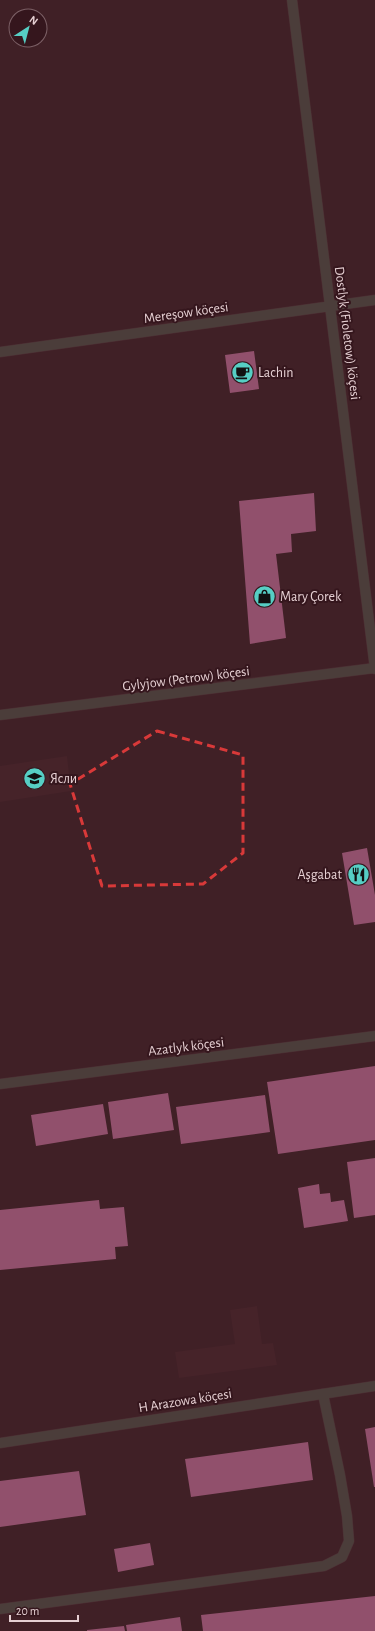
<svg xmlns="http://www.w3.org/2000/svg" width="375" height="1631" font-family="'Alegreya Sans',sans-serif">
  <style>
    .built { fill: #4e262e }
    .building { fill: #f389c1 }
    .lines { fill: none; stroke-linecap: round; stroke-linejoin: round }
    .service-casing { stroke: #5b3c42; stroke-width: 11 }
    .minor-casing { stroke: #5b3c42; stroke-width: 11 }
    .service { stroke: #5a6052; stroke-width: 10 }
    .minor { stroke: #5a6052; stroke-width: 10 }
    .marked { fill: none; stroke: #d83939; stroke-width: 3; stroke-dasharray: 8 5; stroke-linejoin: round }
    .labels { text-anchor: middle; stroke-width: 4; stroke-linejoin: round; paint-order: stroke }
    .street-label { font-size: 14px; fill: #e6d0d3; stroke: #35161d }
    .poi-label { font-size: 14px; fill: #e6d0d3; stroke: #35161d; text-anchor: start }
  </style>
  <rect width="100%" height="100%" fill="#402026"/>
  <!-- built -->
  <path class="built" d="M67 756 71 791 0 802V766Z
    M257 1306 262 1344 273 1343 277 1365 179 1378 175 1352 235 1344 230 1310Z"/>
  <!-- building -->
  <path class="building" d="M254 351 259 389 230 393 225 355Z
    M314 493 316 531 291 534 292 552 276 554 286 638 250 644 239 501Z
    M367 848 375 895V922L354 925 342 853Z
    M375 1066V1140L278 1154 267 1082Z
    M168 1093 174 1130 113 1139 108 1102Z
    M265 1095 270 1132 181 1144 176 1107Z
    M103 1104 108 1134 36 1146 31 1115Z
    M375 1158V1215L354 1218 347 1162Z
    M319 1184 320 1194 330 1193 331 1202 344 1200 348 1221 304 1228 298 1188Z
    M99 1200 100 1209 124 1207 128 1246 115 1247 116 1259 0 1270V1210Z
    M375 1427V1487H374L365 1429Z
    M308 1442 313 1480 191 1497 185 1459Z
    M79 1471 86 1515 0 1527V1481Z
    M150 1543 154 1565 118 1572 114 1549Z
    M375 1596V1631H203L201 1615Z
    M180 1617 182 1631H127L126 1625Z
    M124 1626 125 1631H87V1630Z"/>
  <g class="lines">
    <defs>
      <path id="service" d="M0 1609 324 1566 342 1557 349 1541 347 1516 340 1475 323 1394"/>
      <path id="minor" d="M292 0 375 669
        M0 352 375 300
        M0 715 375 668
        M0 1084 375 1036
        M0 1443 375 1386"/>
    </defs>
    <!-- service casing -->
    <use href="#service" class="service-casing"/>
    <!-- minor casing -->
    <use href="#minor" class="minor-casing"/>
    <!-- service -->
    <use href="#service" class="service"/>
    <!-- minor -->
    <use href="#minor" class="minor"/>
  </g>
  <!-- marked area -->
  <path d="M0 0H375V1631H0ZM157 731 243 755V853L203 884 102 886 70 784Z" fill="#402026" fill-opacity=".55" fill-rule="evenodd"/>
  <path class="marked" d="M157 731 243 755V853L203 884 102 886 70 784Z"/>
  <!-- icons -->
  <defs>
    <symbol id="cafe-disc" viewBox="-11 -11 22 22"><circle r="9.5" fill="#56cec4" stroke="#35161d"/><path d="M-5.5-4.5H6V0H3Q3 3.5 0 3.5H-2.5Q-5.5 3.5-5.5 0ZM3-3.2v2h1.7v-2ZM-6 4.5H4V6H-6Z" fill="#111"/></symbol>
    <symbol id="shop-disc" viewBox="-11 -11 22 22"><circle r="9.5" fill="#56cec4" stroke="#35161d"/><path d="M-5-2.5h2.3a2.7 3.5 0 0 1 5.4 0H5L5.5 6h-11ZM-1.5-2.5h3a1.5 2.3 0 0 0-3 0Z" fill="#111"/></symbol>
    <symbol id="school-disc" viewBox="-11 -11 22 22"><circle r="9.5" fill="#56cec4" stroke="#35161d"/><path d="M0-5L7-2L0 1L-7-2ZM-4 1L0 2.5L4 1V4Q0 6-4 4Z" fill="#111"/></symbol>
    <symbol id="restaurant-disc" viewBox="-11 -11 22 22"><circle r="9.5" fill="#56cec4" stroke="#35161d"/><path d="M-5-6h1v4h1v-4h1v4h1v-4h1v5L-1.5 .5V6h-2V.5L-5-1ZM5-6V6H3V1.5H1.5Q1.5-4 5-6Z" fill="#111"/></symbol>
  </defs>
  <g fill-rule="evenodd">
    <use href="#cafe-disc" x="230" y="360" width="25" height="25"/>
    <use href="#shop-disc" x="252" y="584" width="25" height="25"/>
    <use href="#school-disc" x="22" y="766" width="25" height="25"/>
    <use href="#restaurant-disc" x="346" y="862" width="25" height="25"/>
  </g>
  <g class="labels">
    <!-- street labels -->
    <g class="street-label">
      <text transform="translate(186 312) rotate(-8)" y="5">Mereşow köçesi</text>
      <text transform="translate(348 333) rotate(83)" y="5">Dostlyk (Fioletow) köçesi</text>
      <text transform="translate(186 678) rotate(-7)" y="5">Gylyjow (Petrow) köçesi</text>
      <text transform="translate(186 1046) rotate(-7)" y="5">Azatlyk köçesi</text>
      <text transform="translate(185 1400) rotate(-9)" y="5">H Arazowa köçesi</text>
    </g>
    <!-- poi labels -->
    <g class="poi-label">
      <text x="258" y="377">Lachin</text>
      <text x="280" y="601">Mary Çorek</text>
      <text x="50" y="783">Ясли</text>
      <text x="342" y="879" text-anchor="end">Aşgabat</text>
    </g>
  </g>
  <!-- north arrow -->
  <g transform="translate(28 28) rotate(36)"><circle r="19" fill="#35161d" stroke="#7c6066"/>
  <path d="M0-3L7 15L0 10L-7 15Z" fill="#56cec4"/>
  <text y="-6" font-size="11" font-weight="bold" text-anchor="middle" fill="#e6d0d3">N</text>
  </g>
  <!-- scale -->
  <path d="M10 1615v6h68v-6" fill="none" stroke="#e6d0d3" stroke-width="2"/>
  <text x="16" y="1615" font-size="12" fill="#e6d0d3" stroke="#35161d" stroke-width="3" paint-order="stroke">20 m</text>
</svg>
